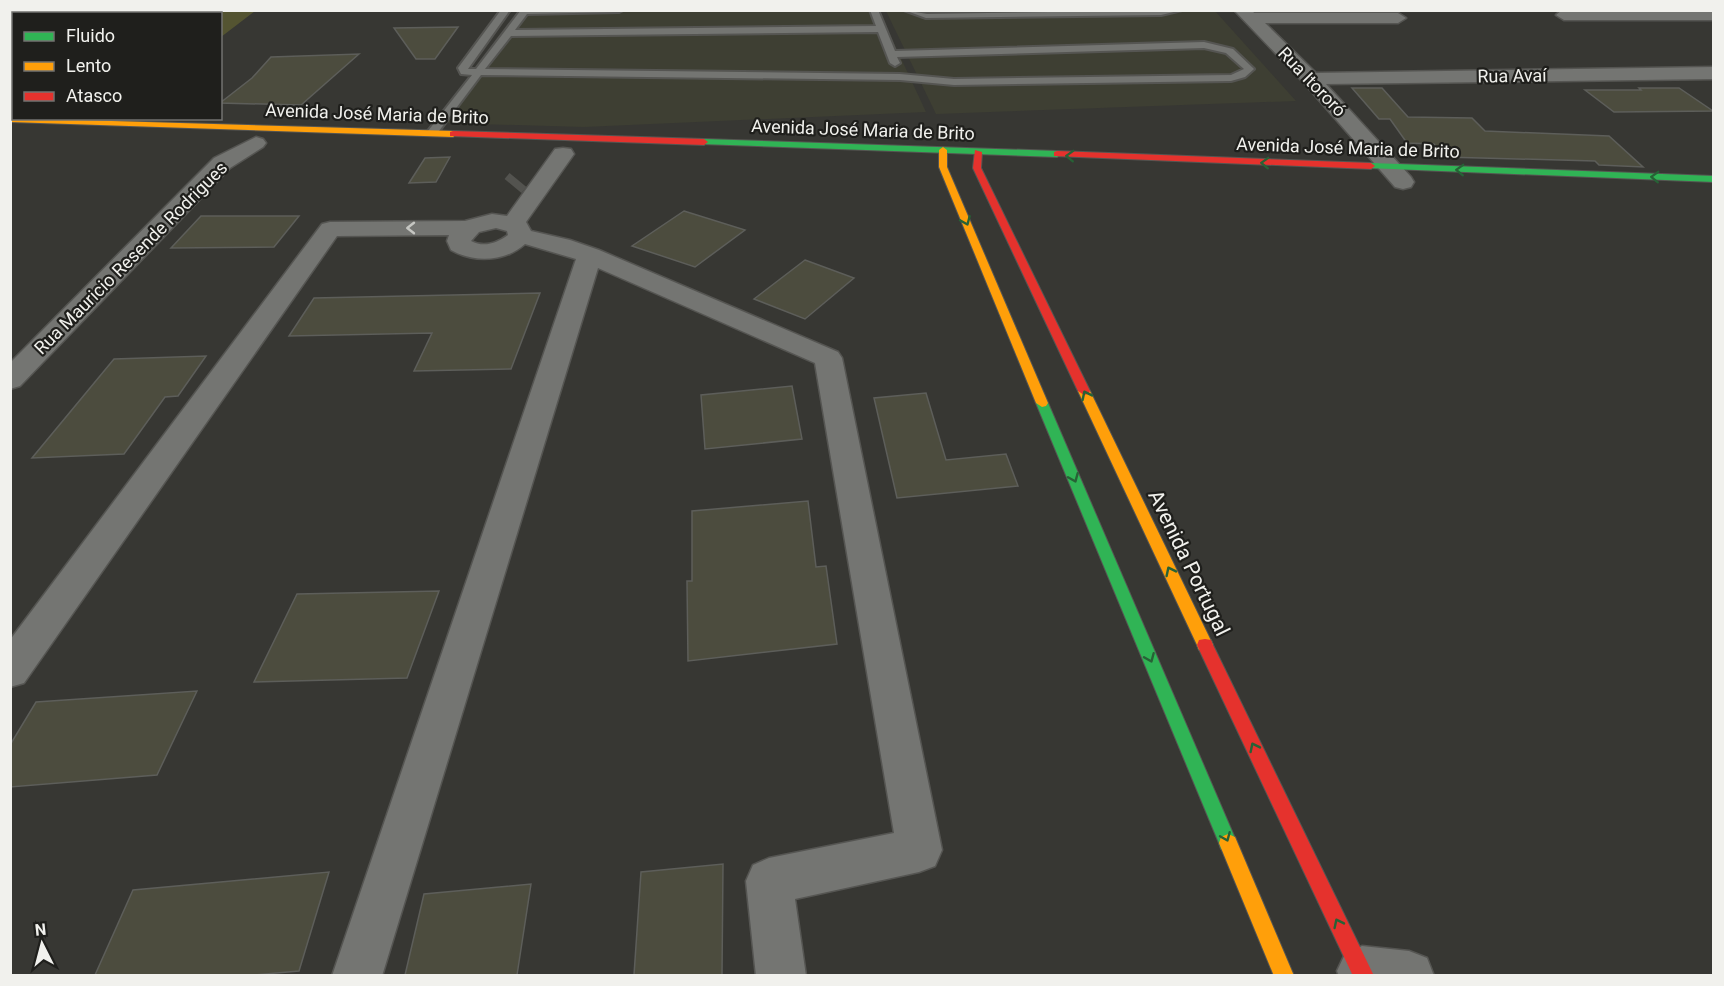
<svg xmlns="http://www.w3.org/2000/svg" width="1724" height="986" font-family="Roboto,sans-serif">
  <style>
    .built { fill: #3e3f33 }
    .green { fill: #545431 }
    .building { fill: #4c4c3e; stroke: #5d5e5a; stroke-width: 1.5 }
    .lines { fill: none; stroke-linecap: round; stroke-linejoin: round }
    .street-tunnel { stroke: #53534f; stroke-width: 22; stroke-dasharray: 22 11; stroke-linecap: butt }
    .lane-casing { stroke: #555552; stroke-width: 4 }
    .street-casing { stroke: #555552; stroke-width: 3 }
    .fast-casing { stroke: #555552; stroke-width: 2 }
    .slow-casing { stroke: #555552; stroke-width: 2 }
    .jam-casing { stroke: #555552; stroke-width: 2 }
    .lane { fill: #747572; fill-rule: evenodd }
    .street { fill: #747572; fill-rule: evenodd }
    .fast { fill: #30b455; fill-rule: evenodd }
    .slow { fill: #ff9f0a; fill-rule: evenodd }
    .jam { fill: #e5322d; fill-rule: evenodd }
    .oneway { stroke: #276236 }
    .oneway2 { stroke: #c5c6c2 }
    .labels { text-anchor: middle; stroke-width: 4.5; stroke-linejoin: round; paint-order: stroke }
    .far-street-label { font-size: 18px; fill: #f1f1ed; stroke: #1f1f1c }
    .street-label { font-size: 21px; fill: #f1f1ed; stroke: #1f1f1c }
  </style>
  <rect width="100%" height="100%" fill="#373733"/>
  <!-- built -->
  <path class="built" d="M530 10 879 11 926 112 584 127 443 123Z
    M886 11H1215L1296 101 936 114Z"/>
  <!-- green -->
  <path class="green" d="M11 11H255L221 37 220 14H14V109L11 108Z"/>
  <!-- building -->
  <path class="building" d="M458 27 435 59H416L394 28Z
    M359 54 301 105 220 103 252 78 271 57Z
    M1352 88H1382L1408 117 1472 118 1485 131 1609 136 1643 167 1599 165 1595 161 1444 157 1434 144 1407 143 1390 119H1379Z
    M1639 88H1679L1713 111 1614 112 1585 90H1641Z
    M450 157 436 182 409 183 425 158Z
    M684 211 745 230 695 267 632 246Z
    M201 216H299L274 247 171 248Z
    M805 260 854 278 805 319 754 299Z
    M540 293 511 369 414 371 432 333 289 336 314 298Z
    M206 356 178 396 165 397 124 454 32 458 114 359Z
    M792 386 802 439 705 449 701 395Z
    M926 393 946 460 1006 454 1018 486 897 498 874 398Z
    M808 501 816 567 826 566 837 644 688 661 687 581H692V511Z
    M439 591 407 678 254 682 297 594Z
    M197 691 157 775 10 787V745L36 702Z
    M723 864 722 975H634L641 872Z
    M329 872 299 971 254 975H95L133 890Z
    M531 884 517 975H405L424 894Z"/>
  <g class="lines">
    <!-- street-tunnel -->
    <path class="street-tunnel" d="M513 186 518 180"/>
    <defs>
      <path id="lane" d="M14 10H24L12 16Z
        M186 10H195L192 14H183Z
        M501 10H510L468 69H476L521 10H623L619 12 527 14 515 30 876 26 870 10H878L895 51 1204 42 1233 49 1254 69 1245 77 1231 81 954 85 900 80 481 75 436 135H428V131L472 75 461 74 458 68ZM878 32 890 63 895 66 900 63 897 57 1204 48 1226 53 1244 69 1231 75 954 79 900 74 485 69 511 36Z
        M904 10 927 14 1182 10 1161 15 926 18Z
        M10 77H14V83H10Z"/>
      <path id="street" d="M1234 10H1252L1254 13H1398L1406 18 1398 23H1265L1316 73 1714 67V79L1326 84 1411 177 1414 182 1411 187 1403 189 1395 187 1304 83Z
        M1562 10H1714V20H1564L1556 15Z
        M256 137 263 139 266 143 263 147 230 168 20 386 10 389V363L214 158Z
        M563 148 571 149 574 154 526 222 531 231 570 240 599 250 838 352 842 358 942 850 935 866 919 872 795 899 806 976H756L746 881 753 865 769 858 894 833 815 363 598 268 382 976H332L576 259 525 244C505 262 474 263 451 250L447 241 449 235 337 236 24 683 10 687V640L322 224 330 222 465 221 492 214 507 216 555 149ZM496 228 507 231 508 235C497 243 484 248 471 241L479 232Z
        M1362 946 1409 951 1427 958 1434 976H1339L1337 971 1345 954Z"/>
      <path id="fast" d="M704 139 1057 151 1061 154 1057 157 701 144V140Z
        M1371 163 1714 176V182L1368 168 1367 166Z
        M1042 399 1048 403 1237 843 1235 849 1228 852 1221 849 1219 843 1036 403Z"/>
      <path id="slow" d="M10 118 453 131 457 134 453 137 10 122Z
        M943 147 947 150V167L1048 403 1046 406 1042 407 1036 403 939 167V150Z
        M1084 387 1090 391 1213 645 1211 650 1205 651 1199 650 1197 645 1078 391Z
        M1228 834 1235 837 1294 976H1274L1219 843 1221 837Z"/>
      <path id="jam" d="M453 131 704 139 708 142 704 145 450 136V132Z
        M975 150 982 152 981 168 1090 391 1088 394 1084 395 1078 391 973 168Z
        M1057 151 1371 163 1375 166 1371 169 1054 156V152Z
        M1205 639 1211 640 1213 645 1374 976H1353L1197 645 1199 640Z"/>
    </defs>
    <!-- lane casing -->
    <use href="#lane" class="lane-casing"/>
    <!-- street casing -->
    <use href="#street" class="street-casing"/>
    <!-- fast casing -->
    <use href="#fast" class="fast-casing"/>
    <!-- slow casing -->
    <use href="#slow" class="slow-casing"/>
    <!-- jam casing -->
    <use href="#jam" class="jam-casing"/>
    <!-- lane -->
    <use href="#lane" class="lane"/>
    <!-- street -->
    <use href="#street" class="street"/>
    <!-- fast -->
    <use href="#fast" class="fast"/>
    <!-- slow -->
    <use href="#slow" class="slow"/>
    <!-- jam -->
    <use href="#jam" class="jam"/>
  </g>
  <!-- one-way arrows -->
  <defs><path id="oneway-chevron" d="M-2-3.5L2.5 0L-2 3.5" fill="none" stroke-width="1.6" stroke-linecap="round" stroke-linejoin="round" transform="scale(1.5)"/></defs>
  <g class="oneway">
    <use href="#oneway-chevron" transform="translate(1070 156) rotate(-178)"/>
    <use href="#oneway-chevron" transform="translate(1265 163) rotate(-178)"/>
    <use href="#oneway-chevron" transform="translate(1460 170) rotate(-178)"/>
    <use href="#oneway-chevron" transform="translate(1655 177) rotate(-178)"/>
    <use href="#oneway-chevron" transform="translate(966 221) rotate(67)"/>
    <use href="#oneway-chevron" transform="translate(1086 395) rotate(-116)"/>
    <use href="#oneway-chevron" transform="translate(1074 478) rotate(67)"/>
    <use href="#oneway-chevron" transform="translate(1170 571) rotate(-116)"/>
    <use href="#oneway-chevron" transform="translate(1150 658) rotate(67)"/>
    <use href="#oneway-chevron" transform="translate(1254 747) rotate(-116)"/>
    <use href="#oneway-chevron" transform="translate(1226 837) rotate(67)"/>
    <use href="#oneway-chevron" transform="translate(1338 923) rotate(-116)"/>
  </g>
  <use class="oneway2" href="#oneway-chevron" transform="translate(411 228) rotate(180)"/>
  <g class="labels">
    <!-- far-street labels -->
    <g class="far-street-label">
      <text transform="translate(1512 76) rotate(-1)" y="6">Rua Avaí</text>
      <text transform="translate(1312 82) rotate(46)" y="6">Rua Itororó</text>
      <text transform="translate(377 114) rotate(2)" y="6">Avenida José Maria de Brito</text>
      <text transform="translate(863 130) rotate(2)" y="6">Avenida José Maria de Brito</text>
      <text transform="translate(1348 148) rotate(2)" y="6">Avenida José Maria de Brito</text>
      <text transform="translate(131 258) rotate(-45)" y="6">Rua Mauricio Resende Rodrigues</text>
    </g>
    <!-- street labels -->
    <g class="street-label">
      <text transform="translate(1189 563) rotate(64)" y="7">Avenida Portugal</text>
    </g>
  </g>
  <!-- border -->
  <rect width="1724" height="986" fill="none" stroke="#f1f1ed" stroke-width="24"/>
  <!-- legend -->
  <rect x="12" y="12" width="210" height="108" fill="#1f1f1c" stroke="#737370" stroke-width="1.5"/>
  <rect x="24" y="32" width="30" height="9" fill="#30b455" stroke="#737370" stroke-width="1.5"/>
  <text x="66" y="42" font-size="18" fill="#f1f1ed">Fluido</text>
  <rect x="24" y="62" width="30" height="9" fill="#ff9f0a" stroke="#737370" stroke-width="1.5"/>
  <text x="66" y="72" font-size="18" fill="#f1f1ed">Lento</text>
  <rect x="24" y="92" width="30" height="9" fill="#e5322d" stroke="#737370" stroke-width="1.5"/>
  <text x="66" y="102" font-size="18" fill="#f1f1ed">Atasco</text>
  <!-- north arrow -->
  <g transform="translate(42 944) rotate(354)" stroke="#1f1f1c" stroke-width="4.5" paint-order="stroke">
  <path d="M0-4.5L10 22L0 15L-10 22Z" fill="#f1f1ed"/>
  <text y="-9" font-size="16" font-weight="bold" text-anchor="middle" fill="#f1f1ed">N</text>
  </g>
</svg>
